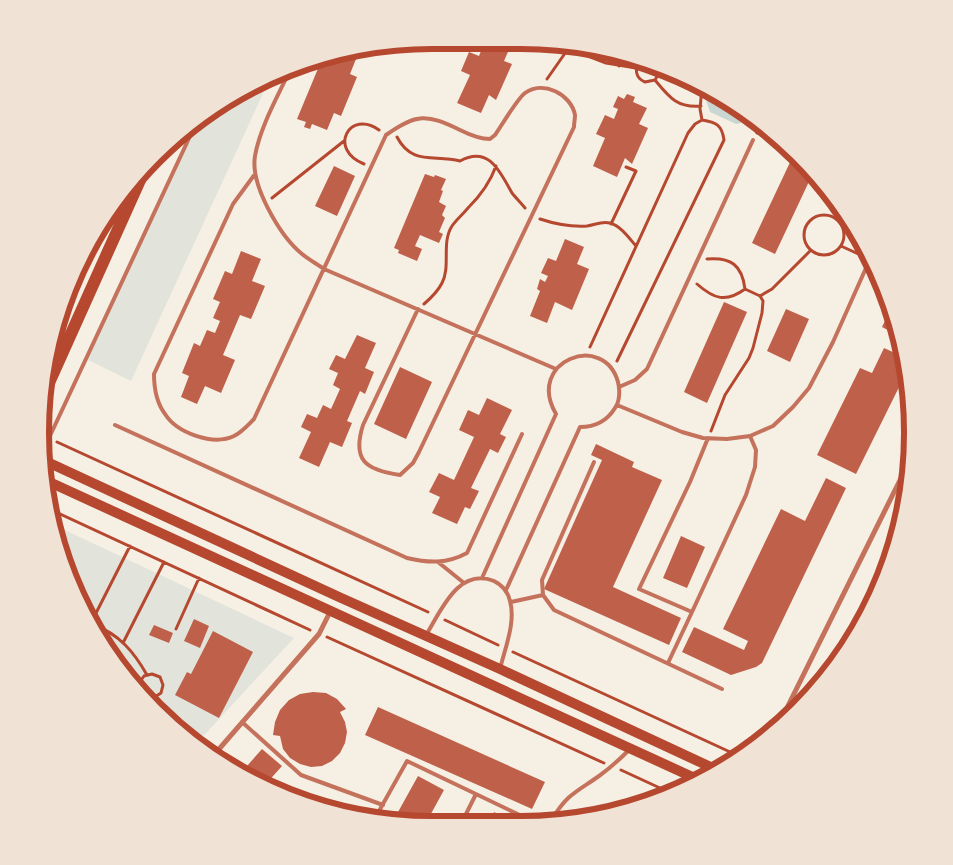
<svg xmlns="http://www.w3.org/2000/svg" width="953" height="865" font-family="'Titillium Web',sans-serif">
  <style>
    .green { fill: #e2e4dc }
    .water { fill: #c9d6d2 }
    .building { fill: #bf614a }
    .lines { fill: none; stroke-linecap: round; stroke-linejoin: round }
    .path { stroke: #b5482f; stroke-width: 3 }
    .service { stroke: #c5725c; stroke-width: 4 }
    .minor { stroke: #c5725c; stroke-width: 5 }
    .secondary { stroke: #b5482f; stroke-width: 10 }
    .primary { stroke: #b5482f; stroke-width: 12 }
    .rim { fill: none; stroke: #b5482f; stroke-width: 6 }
  </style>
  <rect width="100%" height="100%" fill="#f6efe4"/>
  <!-- green -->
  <path class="green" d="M271 76 131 381 86 359 198 119 259 80Z
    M52 524 294 638 196 744 174 728 121 671 70 583Z"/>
  <!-- water -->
  <path class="water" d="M705 88 738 106 746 113 741 123 736 124 710 112 705 97Z"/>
  <!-- building -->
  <path class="building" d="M474 42 511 45 504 61 512 64 496 100 489 95 481 113 457 103 470 75 461 71 469 52 479 56 483 46Z
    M349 50 358 54 350 74 357 77 341 116 334 113 327 130 312 124 310 129 304 127 306 122 297 119 322 59Z
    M627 94 635 97 633 102 647 108 639 124 648 128 632 164 625 158 617 177 593 166 605 138 596 134 605 115 614 119 618 109 613 107 618 96 624 99Z
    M793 156 803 161 813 173 775 254 752 243Z
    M334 166 355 176 337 216 315 206Z
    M425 174 434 177 435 175 446 179 441 190 443 191 439 202 446 206 442 215 445 218 439 232 443 234 439 243 420 235 415 246 422 249 417 261 398 253 399 250 394 248Z
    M565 239 584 247 577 264 589 269 572 310 555 302 547 323 530 316 540 291 537 289 540 279 545 282 548 276 541 273 548 258 556 261Z
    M241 251 261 259 252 281 265 286 251 319 240 315 223 355 235 360 221 393 205 386 197 404 181 397 189 376 182 373 194 343 200 346 207 330 215 333 220 321 213 318 220 302 213 299 225 271 232 274Z
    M724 302 747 312 707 403 684 392Z
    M891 308 896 325 899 336 882 327Z
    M786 309 809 319 790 362 767 351Z
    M357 335 376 343 365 368 374 372 365 394 360 391 347 421 352 423 342 447 330 442 319 467 299 458 311 432 301 427 307 414 317 418 323 405 331 409 340 389 333 385 338 373 329 369 336 355 345 359Z
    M884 348 906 358 907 371 856 474 817 455 860 368 872 373Z
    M400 367 432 382 406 439 374 424Z
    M487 398 512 410 500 434 506 437 498 453 490 449 471 488 479 491 470 509 465 507 457 524 432 513 440 497 429 492 439 473 454 480 474 437 459 430 468 410 479 415Z
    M596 444 634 462 632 467 662 480 613 587 681 618 669 645 544 589 602 460 591 455Z
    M826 478 846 488 762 663 756 667 731 675 682 652 694 627 744 650 748 641 723 629 781 509 805 521Z
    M681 536 705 547 687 588 663 578Z
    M194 619 209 626 200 648 184 641Z
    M154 625 173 633 169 643 149 635Z
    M213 631 253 652 219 718 175 695 187 672 191 674Z
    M313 692 326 693 337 699 346 709 340 712 345 722 347 732 345 743 340 753 332 761 322 766 311 767 300 764 290 758 283 749 280 736 273 735 275 722 280 710 289 700 300 694Z
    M378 707 545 782 532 809 365 735Z
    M262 749 282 766 265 785 240 774Z
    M418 776 444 790 427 821H393Z
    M593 808 606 815 597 817 588 818Z
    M494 812 508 819 491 820Z"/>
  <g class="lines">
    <!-- path -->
    <path class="path" d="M430 40 438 42 448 41
      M562 46 606 63 636 68
      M641 61C634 68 635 78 645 82L655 80 659 73 658 66
      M619 66 622 55
      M547 79 568 49
      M655 80C669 97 677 108 701 106
      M702 120 700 109 702 87
      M770 132 779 144 787 146
      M757 133 761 125
      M397 137C412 166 435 154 460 161 489 145 500 172 512 193 516 198 521 203 525 208
      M364 164C327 149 350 109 379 130
      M272 198 344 141
      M804 235a20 20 0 1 1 40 0a20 20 0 1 1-40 0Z
      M540 219C555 224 570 227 587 226 595 225 601 221 610 223 621 226 629 238 636 246
      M611 224 636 171 626 167
      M841 246 863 256
      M707 259C731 257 742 265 745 289
      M697 284C714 299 726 303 745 289L760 296 763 301 762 313 753 348 749 358 725 395 711 431
      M760 296 772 289 810 251
      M424 304C431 298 438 291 442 283 451 266 441 243 452 226 456 220 463 214 468 208 480 196 490 183 496 166
      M590 347 688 133 695 124 702 120C716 122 722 125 724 140L617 361
      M57 442 428 612
      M47 508 310 630
      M445 620 498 645
      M92 621 130 546
      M94 625C119 634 134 652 147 675
      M176 629 199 578
      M327 637 604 763
      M123 643 164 562
      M513 652 741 757
      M141 692 139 683 144 676 152 674 160 677 163 685 161 693 153 698 144 696
      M153 698 155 708
      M621 770 673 794"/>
    <!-- service -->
    <path class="service" d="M290 70C278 96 260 127 255 156 250 185 280 236 302 254 308 259 317 264 324 269L556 369
      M255 174 233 204 154 374C154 388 156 402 165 414 177 433 213 446 234 436 242 432 248 425 254 419L386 135C417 113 427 114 460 130 470 135 479 139 490 139L495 135C502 125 517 99 525 93 543 80 571 94 575 115 575 119 574 123 574 127L419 452 413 463 400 475C365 470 352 460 363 425L418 309
      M619 387 635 380 647 369 753 140
      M617 405 682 432 703 438 727 439 750 436 773 426 793 407 809 388 833 342 870 259
      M115 425 407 558C428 563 447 564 467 553L522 434
      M708 438 690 482 639 589 692 612 746 495 755 467 756 450 750 436
      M42 453 198 119
      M594 462 542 580 543 595 554 610 722 689
      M438 562 464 583
      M482 578 556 414C525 361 604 331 618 382 620 390 620 401 615 408 607 421 594 427 580 427L506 590
      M511 602 543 595
      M426 635C441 611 458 567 494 581 502 585 508 592 510 601 516 622 505 648 500 669
      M668 663 692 612
      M242 722 301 775 383 805
      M553 818C567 794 578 791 599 776 610 768 619 760 629 750
      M374 820 407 761 528 819
      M463 820 476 794"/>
    <!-- minor -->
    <path class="minor" d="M778 726 910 460
      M213 756 319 634 330 612"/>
    <!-- secondary -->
    <path class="secondary" d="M43 460 339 597 500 669 717 770
      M45 480 699 780"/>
    <!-- primary -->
    <path class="primary" d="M44 394 145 169"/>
  </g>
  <!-- crop -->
  <path d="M0 0H953V865H0ZM432 49H521A383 383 0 0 1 904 432V433A383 383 0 0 1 521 816H432A383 383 0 0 1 49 433V432A383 383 0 0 1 432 49Z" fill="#f1e2d6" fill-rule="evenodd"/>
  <path class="rim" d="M432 49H521A383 383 0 0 1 904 432V433A383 383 0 0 1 521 816H432A383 383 0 0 1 49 433V432A383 383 0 0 1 432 49Z"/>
</svg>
